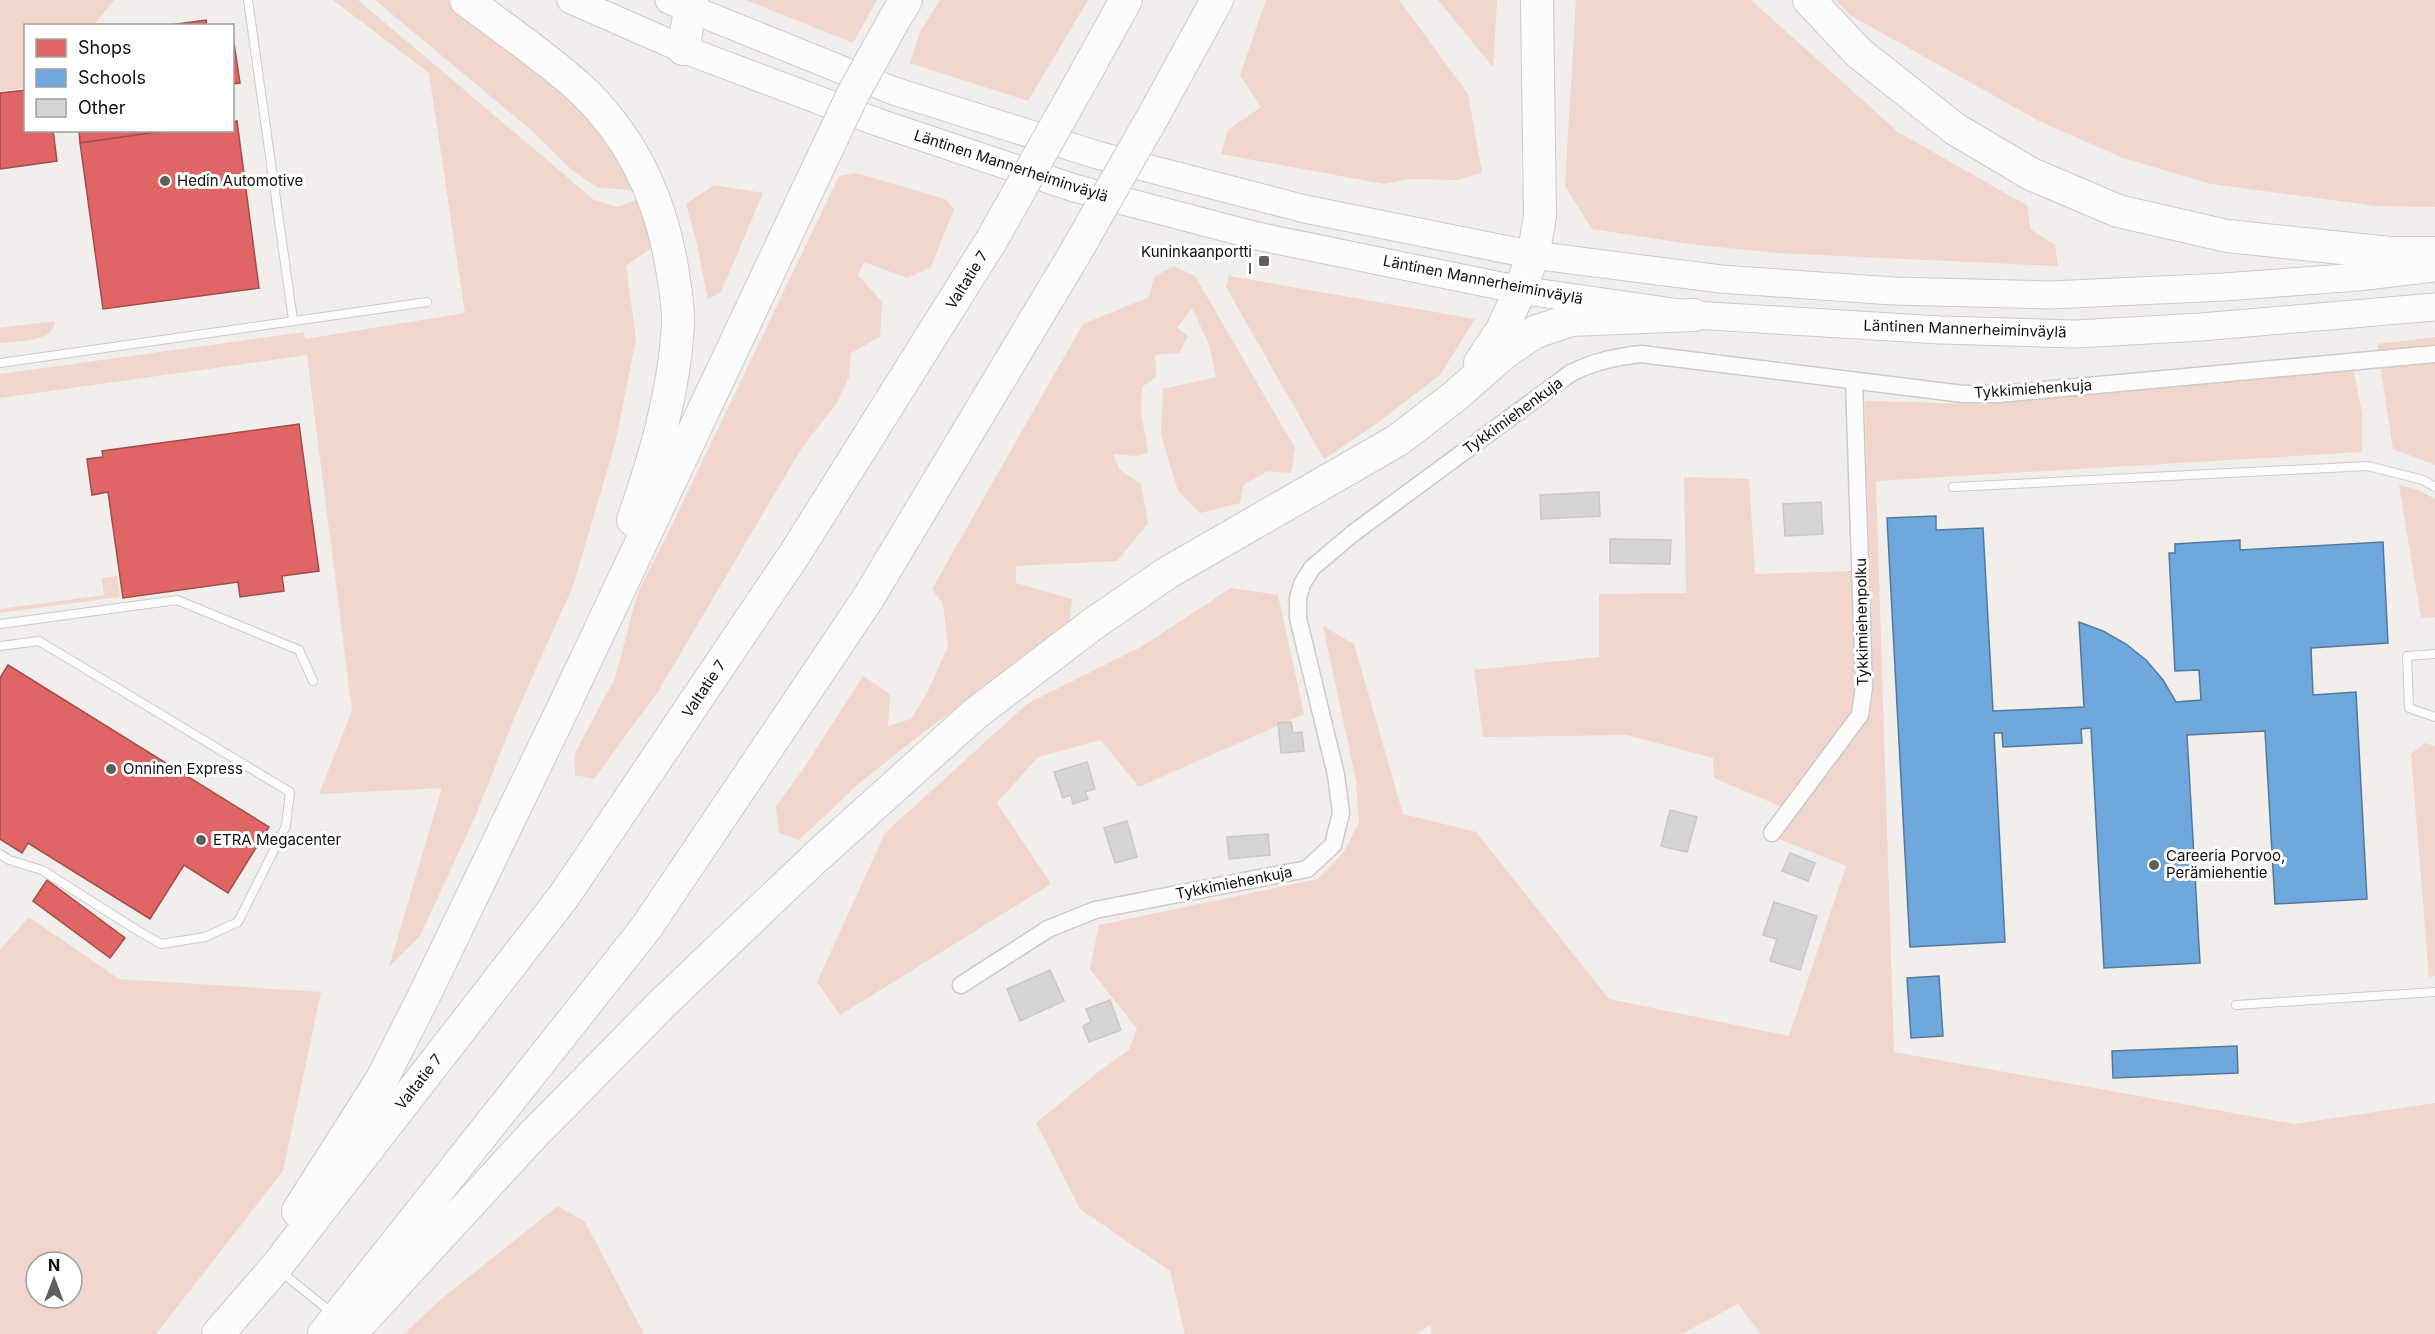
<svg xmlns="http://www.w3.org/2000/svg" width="2435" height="1334" font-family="Inter,sans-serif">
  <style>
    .green { fill: #f0d6cd; fill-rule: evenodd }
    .shops { fill: #e06666; stroke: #a24c4c; stroke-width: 1.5 }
    .schools { fill: #6fa8dc; stroke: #537a9e; stroke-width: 1.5 }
    .building { fill: #d7d5d3; stroke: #c9c8c6; stroke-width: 1.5 }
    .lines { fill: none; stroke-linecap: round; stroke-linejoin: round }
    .lane-casing { stroke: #cdcac8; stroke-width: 10 }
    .street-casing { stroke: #cdcac8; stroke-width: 19 }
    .primary-casing { stroke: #cdcac8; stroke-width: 29 }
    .highway-casing { stroke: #cdcac8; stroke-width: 34 }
    .lane { stroke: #fdfcfc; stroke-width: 8 }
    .street { stroke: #fdfcfc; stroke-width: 16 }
    .primary { stroke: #fdfcfc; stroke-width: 27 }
    .highway { stroke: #fdfcfc; stroke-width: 32 }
    .highway-bridge-casing { stroke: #cdcac8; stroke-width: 34; stroke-linecap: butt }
    .highway-bridge { stroke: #fdfcfc; stroke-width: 32 }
    .poi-dot { fill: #5f5e5b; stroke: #fff; stroke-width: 2 }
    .labels { text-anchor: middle; stroke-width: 6; stroke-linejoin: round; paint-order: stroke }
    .street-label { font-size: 15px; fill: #11100e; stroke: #fff }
    .poi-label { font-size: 15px; fill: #11100e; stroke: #fff; text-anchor: start }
  </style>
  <rect width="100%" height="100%" fill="#f1eeeb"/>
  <!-- green -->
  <path class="green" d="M0 0H114L94 25 26 26 25 88 0 91Z
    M333 0H358L594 200 618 207 636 200 649 232 651 248 626 266 636 339 615 444 573 586 518 709 475 817 420 936 389 967 442 788 319 794 352 711 307 355 0 398V374L304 332 305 339 465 313 429 73Z
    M375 0H448L473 17 576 102 615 148 636 191 597 187 573 171 531 130Z
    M746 0H877L853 43Z
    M940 0H1088L1028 101 910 63 920 32Z
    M1266 0H1399L1468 94 1482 172 1459 180 1409 179 1384 184 1221 154 1228 130 1261 107 1240 75Z
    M1438 0H1497L1493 67Z
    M1576 0H1751L1898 132 2028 206 2030 229 2055 245 2058 266 1777 253 1690 244 1592 229 1565 186Z
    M1836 0H2435V207L2376 206 2211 184 2123 158 2037 120 1850 15Z
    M856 173 945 199 954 209 931 267 907 278 864 262 858 275 882 302 880 337 851 353 849 377 836 404 801 449 659 690 594 779 575 775 574 755 615 678 638 592 672 525 839 176Z
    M714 185 763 193 721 292 708 299 696 240 686 204Z
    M1174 266 1195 276 1295 448 1291 473 1268 471 1243 485 1240 503 1200 513 1178 491 1161 435 1163 389 1216 377 1209 344 1192 308 1177 328 1188 336 1179 353 1155 355 1156 377 1142 387 1141 411 1148 453 1136 456 1113 454 1120 470 1141 484 1148 523 1117 561 1016 566V583L1072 599 1069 623 911 742 857 785 799 840 779 833 776 806 802 771 863 676 890 694 888 726 911 719 927 693 948 647 943 604 932 589 1083 324 1149 297 1154 277Z
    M1229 276 1475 319 1440 375 1376 424 1324 459 1226 287Z
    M55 321C54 343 16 341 0 343V328Z
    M2435 337V465L2393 449 2377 344Z
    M2353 368 2362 413V452L1876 481 1894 1052 2294 1124 2435 1103V1334H1761L1738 1304 1682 1334H1432L1430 1325 1417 1334H1185L1170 1271 1080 1209 1036 1123 1098 1072 1129 1050 1137 1029 1090 969 1099 925 1318 879 1343 853 1359 823 1356 780 1323 626 1354 644 1403 814 1476 832 1609 999 1789 1036 1846 866 1779 839 1868 717 1873 695 1865 401 1980 404Z
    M1684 477 1749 479 1755 574 1854 571 1858 686 1854 711 1782 807 1714 778 1713 758 1627 735 1483 737 1474 670 1599 657V594L1686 593Z
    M2399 485 2418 490 2435 499V617L2421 618Z
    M117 576 120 597 0 613V609L104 595 102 578Z
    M1231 588 1278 595 1304 714 1139 787 1101 740 1038 757 997 803 1051 884 840 1015 817 982 885 833 1027 704 1141 647Z
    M2425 743 2435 746V976L2429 977 2411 754Z
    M29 917 119 979 321 992 283 1171 156 1334H0V950ZM36 1262H72V1298H36Z
    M558 1206 585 1222 644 1334H404L440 1300Z"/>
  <!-- shops -->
  <path class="shops" d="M206 20 207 26H162Z
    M232 30 240 83 232 84Z
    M26 90V130H53L57 161 0 169V93Z
    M237 121 259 288 103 309 80 143 171 130H232V122Z
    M79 130H171L80 143Z
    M299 424 319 571 282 576 284 591 240 597 238 582 123 598 108 492 92 495 87 459 103 457 102 451Z
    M8 665 269 827 228 893 184 865 150 919 28 843 22 853 0 839V678Z
    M47 880 125 938 110 958 33 901Z"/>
  <!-- schools -->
  <path class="schools" d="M1936 516V530L1983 528 1993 711 2084 707 2079 622 2103 631 2126 644 2146 660 2163 680 2176 702 2201 700 2199 670 2175 671 2169 553H2175V544L2240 540V550L2383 542 2388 643 2311 648 2313 695 2356 692 2367 899 2275 904 2265 731 2187 735 2200 963 2104 968 2091 728 2081 729 2082 743 2003 747 2002 733H1994L2005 942 1910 947 1887 518Z
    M1939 976 1943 1036 1911 1038 1907 978Z
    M2237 1046 2238 1073 2113 1078 2112 1051Z"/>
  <!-- building -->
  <path class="building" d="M1599 492 1600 516 1541 519 1540 495Z
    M1821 502 1823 534 1785 536 1783 504Z
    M1610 539 1671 540 1670 564 1610 563Z
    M1291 722 1293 733 1302 732 1304 751 1281 753 1278 723Z
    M1087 762 1095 789 1085 792 1088 799 1073 804 1071 795 1063 798 1054 772Z
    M1670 810 1697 817 1687 852 1661 846Z
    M1127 821 1137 857 1115 863 1104 828Z
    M1268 834 1270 855 1229 859 1227 837Z
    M1790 853 1815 863 1808 881 1782 871Z
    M1774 902 1817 916 1800 970 1770 961 1777 939 1763 935Z
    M1050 970 1064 1001 1020 1021 1007 989Z
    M1110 1000 1121 1030 1089 1042 1083 1026 1091 1022 1086 1009Z"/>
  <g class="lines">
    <defs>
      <path id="lane" d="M248 0 293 320
        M0 363 427 302
        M1953 487 2368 466 2423 480 2435 487
        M0 624 177 600 299 650 313 681
        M0 646 39 641 290 792 286 826 238 922 205 937 161 944 135 929 42 870 9 860 0 854
        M2435 654 2407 656 2409 708 2435 717
        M2236 1005 2435 992
        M279 1270 332 1313"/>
      <path id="street" d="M1772 833 1860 715 1864 687 1854 381
        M961 985 1048 929 1095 910 1307 869 1333 845 1341 813 1336 775 1298 618V598L1302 584 1312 568 1352 534 1571 373C1595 361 1616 357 1641 354L1963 394H1999L2435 354"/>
      <path id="primary" d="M571 0 683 49 877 122 1074 188 1257 236 1520 290 1694 315 1940 330 2076 334 2201 327 2435 307
        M669 0 894 91 1097 155 1305 209 1533 255 1721 279 1893 291 2050 295 2224 287 2358 277 2435 268"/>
      <path id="highway" d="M466 0C504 29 546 57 581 89 636 141 664 207 674 281 676 295 679 311 678 326 674 393 655 457 633 520
        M1809 0 1859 53 1955 129 2031 174 2118 211 2227 236 2389 253H2435
        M894 20 906 0
        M683 49 692 0
        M1080 83 1126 0
        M1155 113 1217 0
        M1480 363 1502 330 1520 290 1533 255 1540 217 1537 0
        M298 1211 382 1079 424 996 565 704 817 170
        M218 1334 276 1267 564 896 796 552 991 241
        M324 1334 646 928 867 600 1074 255
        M350 1334 531 1137 663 1003 814 859 975 714 1093 624 1167 573 1398 440 1454 397 1504 353 1535 332 1571 320 1694 315"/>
    </defs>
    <!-- lane casing -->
    <use href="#lane" class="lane-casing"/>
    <!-- street casing -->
    <use href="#street" class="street-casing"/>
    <!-- primary casing -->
    <use href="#primary" class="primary-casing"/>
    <!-- highway casing -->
    <use href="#highway" class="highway-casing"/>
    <!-- lane -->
    <use href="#lane" class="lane"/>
    <!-- street -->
    <use href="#street" class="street"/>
    <!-- primary -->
    <use href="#primary" class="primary"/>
    <!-- highway -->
    <use href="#highway" class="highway"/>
    <defs>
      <path id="highway-bridge" d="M817 170 854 92 894 20
        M991 241 1080 83
        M1074 255 1155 113"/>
    </defs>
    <!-- highway-bridge casing -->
    <use href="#highway-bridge" class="highway-bridge-casing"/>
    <!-- highway-bridge -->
    <use href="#highway-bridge" class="highway-bridge"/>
  </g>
  <!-- markers -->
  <g class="poi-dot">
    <circle cx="165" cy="181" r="6"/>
    <rect x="1258" y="255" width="12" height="12" rx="3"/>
    <circle cx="111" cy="769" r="6"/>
    <circle cx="201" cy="840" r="6"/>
    <circle cx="2154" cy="865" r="6"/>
  </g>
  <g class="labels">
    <!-- street labels -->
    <g class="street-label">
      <text transform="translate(1011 166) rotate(18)" y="5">Läntinen Mannerheiminväylä</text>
      <text transform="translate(967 280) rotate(-58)" y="5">Valtatie 7</text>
      <text transform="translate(1483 280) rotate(11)" y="5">Läntinen Mannerheiminväylä</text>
      <text transform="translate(1965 329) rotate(2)" y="5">Läntinen Mannerheiminväylä</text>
      <text transform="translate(2033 389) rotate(-4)" y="5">Tykkimiehenkuja</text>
      <text transform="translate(1513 416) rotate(-36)" y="5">Tykkimiehenkuja</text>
      <text transform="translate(1862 622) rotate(-91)" y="5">Tykkimiehenpolku</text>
      <text transform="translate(704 689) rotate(-56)" y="5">Valtatie 7</text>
      <text transform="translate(1234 883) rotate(-11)" y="5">Tykkimiehenkuja</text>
      <text transform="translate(419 1082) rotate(-52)" y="5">Valtatie 7</text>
    </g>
    <!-- poi labels -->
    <g class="poi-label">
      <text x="177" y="186">Hedin Automotive</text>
      <text x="1252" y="257" text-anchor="end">Kuninkaanportti<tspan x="1252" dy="17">I</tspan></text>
      <text x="123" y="774">Onninen Express</text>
      <text x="213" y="845">ETRA Megacenter</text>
      <text x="2166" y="861">Careeria Porvoo,<tspan x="2166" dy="17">Perämiehentie</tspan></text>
    </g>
  </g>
  <!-- legend -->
  <rect x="24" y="24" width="210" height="108" fill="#ffffff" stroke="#a09f9f" stroke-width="1.5"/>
  <rect x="36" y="39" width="30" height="18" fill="#e06666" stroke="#a09f9f" stroke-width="1.5"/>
  <text x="78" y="54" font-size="18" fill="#11100e">Shops</text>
  <rect x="36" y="69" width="30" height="18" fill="#6fa8dc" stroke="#a09f9f" stroke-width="1.5"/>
  <text x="78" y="84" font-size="18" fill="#11100e">Schools</text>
  <rect x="36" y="99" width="30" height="18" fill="#d7d5d3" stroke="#a09f9f" stroke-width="1.5"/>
  <text x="78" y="114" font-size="18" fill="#11100e">Other</text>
  <!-- north arrow -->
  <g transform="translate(54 1280)"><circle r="28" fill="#ffffff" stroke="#a09f9f" stroke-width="1.5"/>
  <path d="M0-4.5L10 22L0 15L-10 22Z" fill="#5f5e5b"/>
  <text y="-9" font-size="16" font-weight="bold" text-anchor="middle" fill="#11100e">N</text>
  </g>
</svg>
